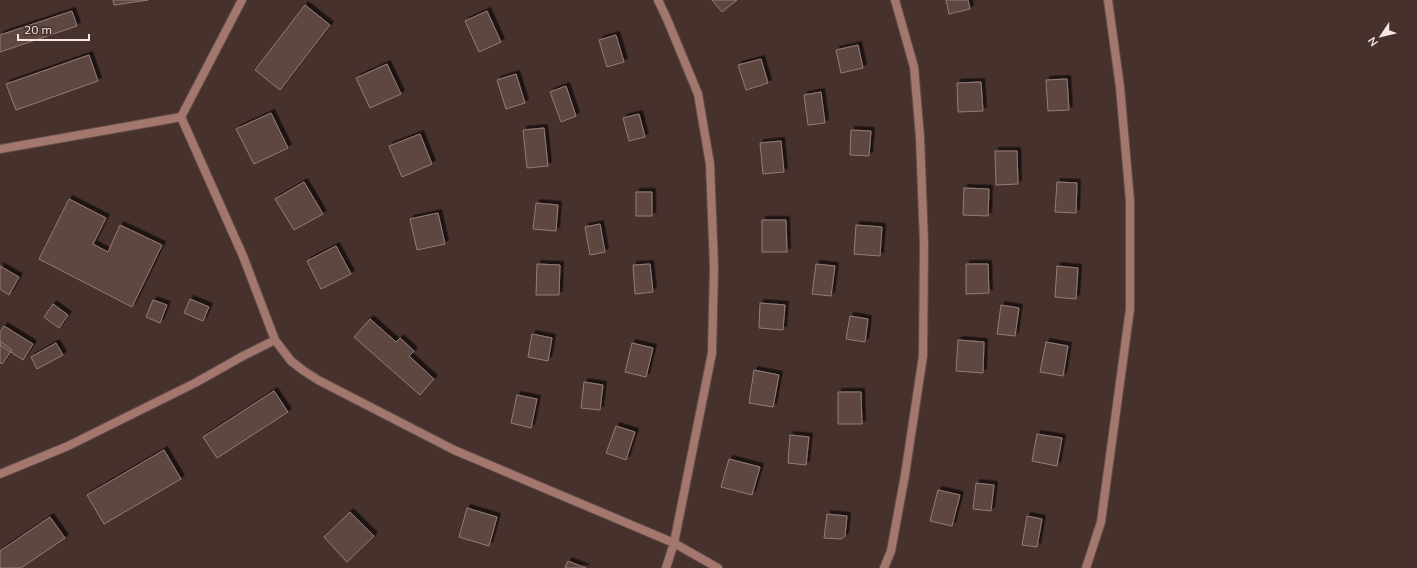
<svg xmlns="http://www.w3.org/2000/svg" width="1417" height="568" font-family="Mulish,sans-serif">
  <style>
    .building { fill: #5d4641; stroke: #957b76; filter: url(#shadow) }
    .lines { fill: none; stroke-linecap: round; stroke-linejoin: round }
    .service-casing { stroke: #634e4a; stroke-width: 10 }
    .service { stroke: #a4776e; stroke-width: 8 }
  </style>
  <defs>
    <filter id="shadow"><feDropShadow dx="3.5" dy="-3.5" stdDeviation="0" flood-color="#0009"/></filter>
  </defs>
  <rect width="100%" height="100%" fill="#47312d"/>
  <!-- building -->
  <path class="building" d="M113 0H148L114 5Z
    M712 0H737L722 12Z
    M946 0H968L970 9 949 14Z
    M305 5 330 25 280 90 255 70Z
    M72 11 77 26 0 52V35Z
    M487 11 501 42 479 52 465 21Z
    M616 35 624 62 607 67 599 40Z
    M858 45 863 68 841 73 836 50Z
    M89 55 98 81 16 110 6 84Z
    M761 59 768 83 746 90 738 65Z
    M387 64 401 94 370 108 356 78Z
    M516 74 525 103 506 109 497 80Z
    M1067 79 1069 110 1048 111 1046 80Z
    M981 82 983 111 958 112 957 83Z
    M566 86 576 116 561 122 550 92Z
    M821 92 825 123 808 125 804 95Z
    M271 113 288 148 254 164 236 129Z
    M639 114 645 137 629 141 623 118Z
    M544 128 548 166 527 168 523 130Z
    M851 130 871 131 869 156 850 155Z
    M420 134 432 164 402 177 389 146Z
    M781 141 784 172 763 174 760 143Z
    M995 151H1017L1018 184 996 185Z
    M304 182 323 214 294 230 275 199Z
    M1057 182 1077 183 1076 213 1055 212Z
    M964 188 989 189 988 216 963 215Z
    M636 192H652V216H636Z
    M69 199 106 218 93 244 108 252 120 225 162 245 132 307 39 259Z
    M536 203 558 205 556 231 533 229Z
    M438 213 445 244 417 250 410 219Z
    M762 220H786L787 252H762Z
    M600 224 605 252 590 255 585 227Z
    M856 225 882 227 880 256 854 254Z
    M336 246 351 274 321 289 307 261Z
    M537 264 560 265 559 295H536Z
    M650 264 653 292 635 294 633 265Z
    M816 264 835 266 831 296 812 294Z
    M966 264H988L989 293 966 294Z
    M0 266 19 277 9 295 0 289Z
    M1057 266 1078 268 1076 299 1055 297Z
    M190 299 209 307 203 321 184 313Z
    M153 300 167 305 160 323 146 317Z
    M760 303 785 305 783 330 759 328Z
    M53 304 68 315 59 328 44 317Z
    M1001 305 1019 308 1015 336 997 334Z
    M850 316 868 319 865 342 846 339Z
    M370 319 396 342 400 338 414 351 409 356 434 379 420 395 354 337Z
    M4 326 33 344 23 360 0 345V332Z
    M532 334 552 338 548 361 528 357Z
    M958 340 984 342 983 373 956 371Z
    M0 341 12 350 2 364 0 363Z
    M1046 342 1068 346 1063 376 1040 372Z
    M56 343 63 355 37 369 31 357Z
    M632 343 653 348 646 377 625 372Z
    M754 370 779 375 773 407 749 403Z
    M584 382 603 385 600 410 581 408Z
    M274 391 288 412 217 458 203 437Z
    M838 392H861L862 424H838Z
    M517 395 537 399 531 428 511 423Z
    M616 426 635 432 626 460 606 453Z
    M1037 434 1062 438 1057 466 1032 461Z
    M790 435 809 437 806 465 788 463Z
    M164 450 181 479 104 524 87 495Z
    M729 459 760 467 752 495 721 487Z
    M976 483 994 485 991 511 973 509Z
    M938 490 960 495 952 526 930 521Z
    M467 508 497 517 489 546 459 537Z
    M350 512 374 536 347 562 324 537Z
    M827 514 847 516 845 536 841 539 824 538Z
    M1027 516 1042 519 1037 547 1022 545Z
    M50 517 65 538 21 568H0V551Z
    M568 561 586 568H565Z"/>
  <g class="lines">
    <defs>
      <path id="service" d="M658 0 667 19 698 94 710 164 714 267 712 353 674 543 666 568
        M181 117 243 256 275 340 291 361 304 371 318 380 454 450 674 543 718 568
        M0 149 181 117 242 0
        M0 474 68 446 195 383 243 356 275 340
        M884 568 891 551 905 475 923 356 924 243 920 137 914 67 895 0
        M1086 568 1101 522 1130 309V201L1120 87 1108 0"/>
    </defs>
    <!-- service casing -->
    <use href="#service" class="service-casing"/>
    <!-- service -->
    <use href="#service" class="service"/>
  </g>
  <!-- north arrow -->
  <g transform="translate(1381 36) rotate(235)" stroke="#47312d" stroke-width="3" paint-order="stroke">
  <path d="M0-3L7 15L0 10L-7 15Z" fill="#f6e7e4"/>
  <text y="-6" font-size="11" font-weight="bold" text-anchor="middle" fill="#f6e7e4">N</text>
  </g>
  <!-- scale -->
  <path d="M18 34v6h71v-6" fill="none" stroke="#f6e7e4" stroke-width="2"/>
  <text x="24" y="34" font-size="12" fill="#f6e7e4" stroke="#47312d" stroke-width="3" paint-order="stroke">20 m</text>
</svg>
